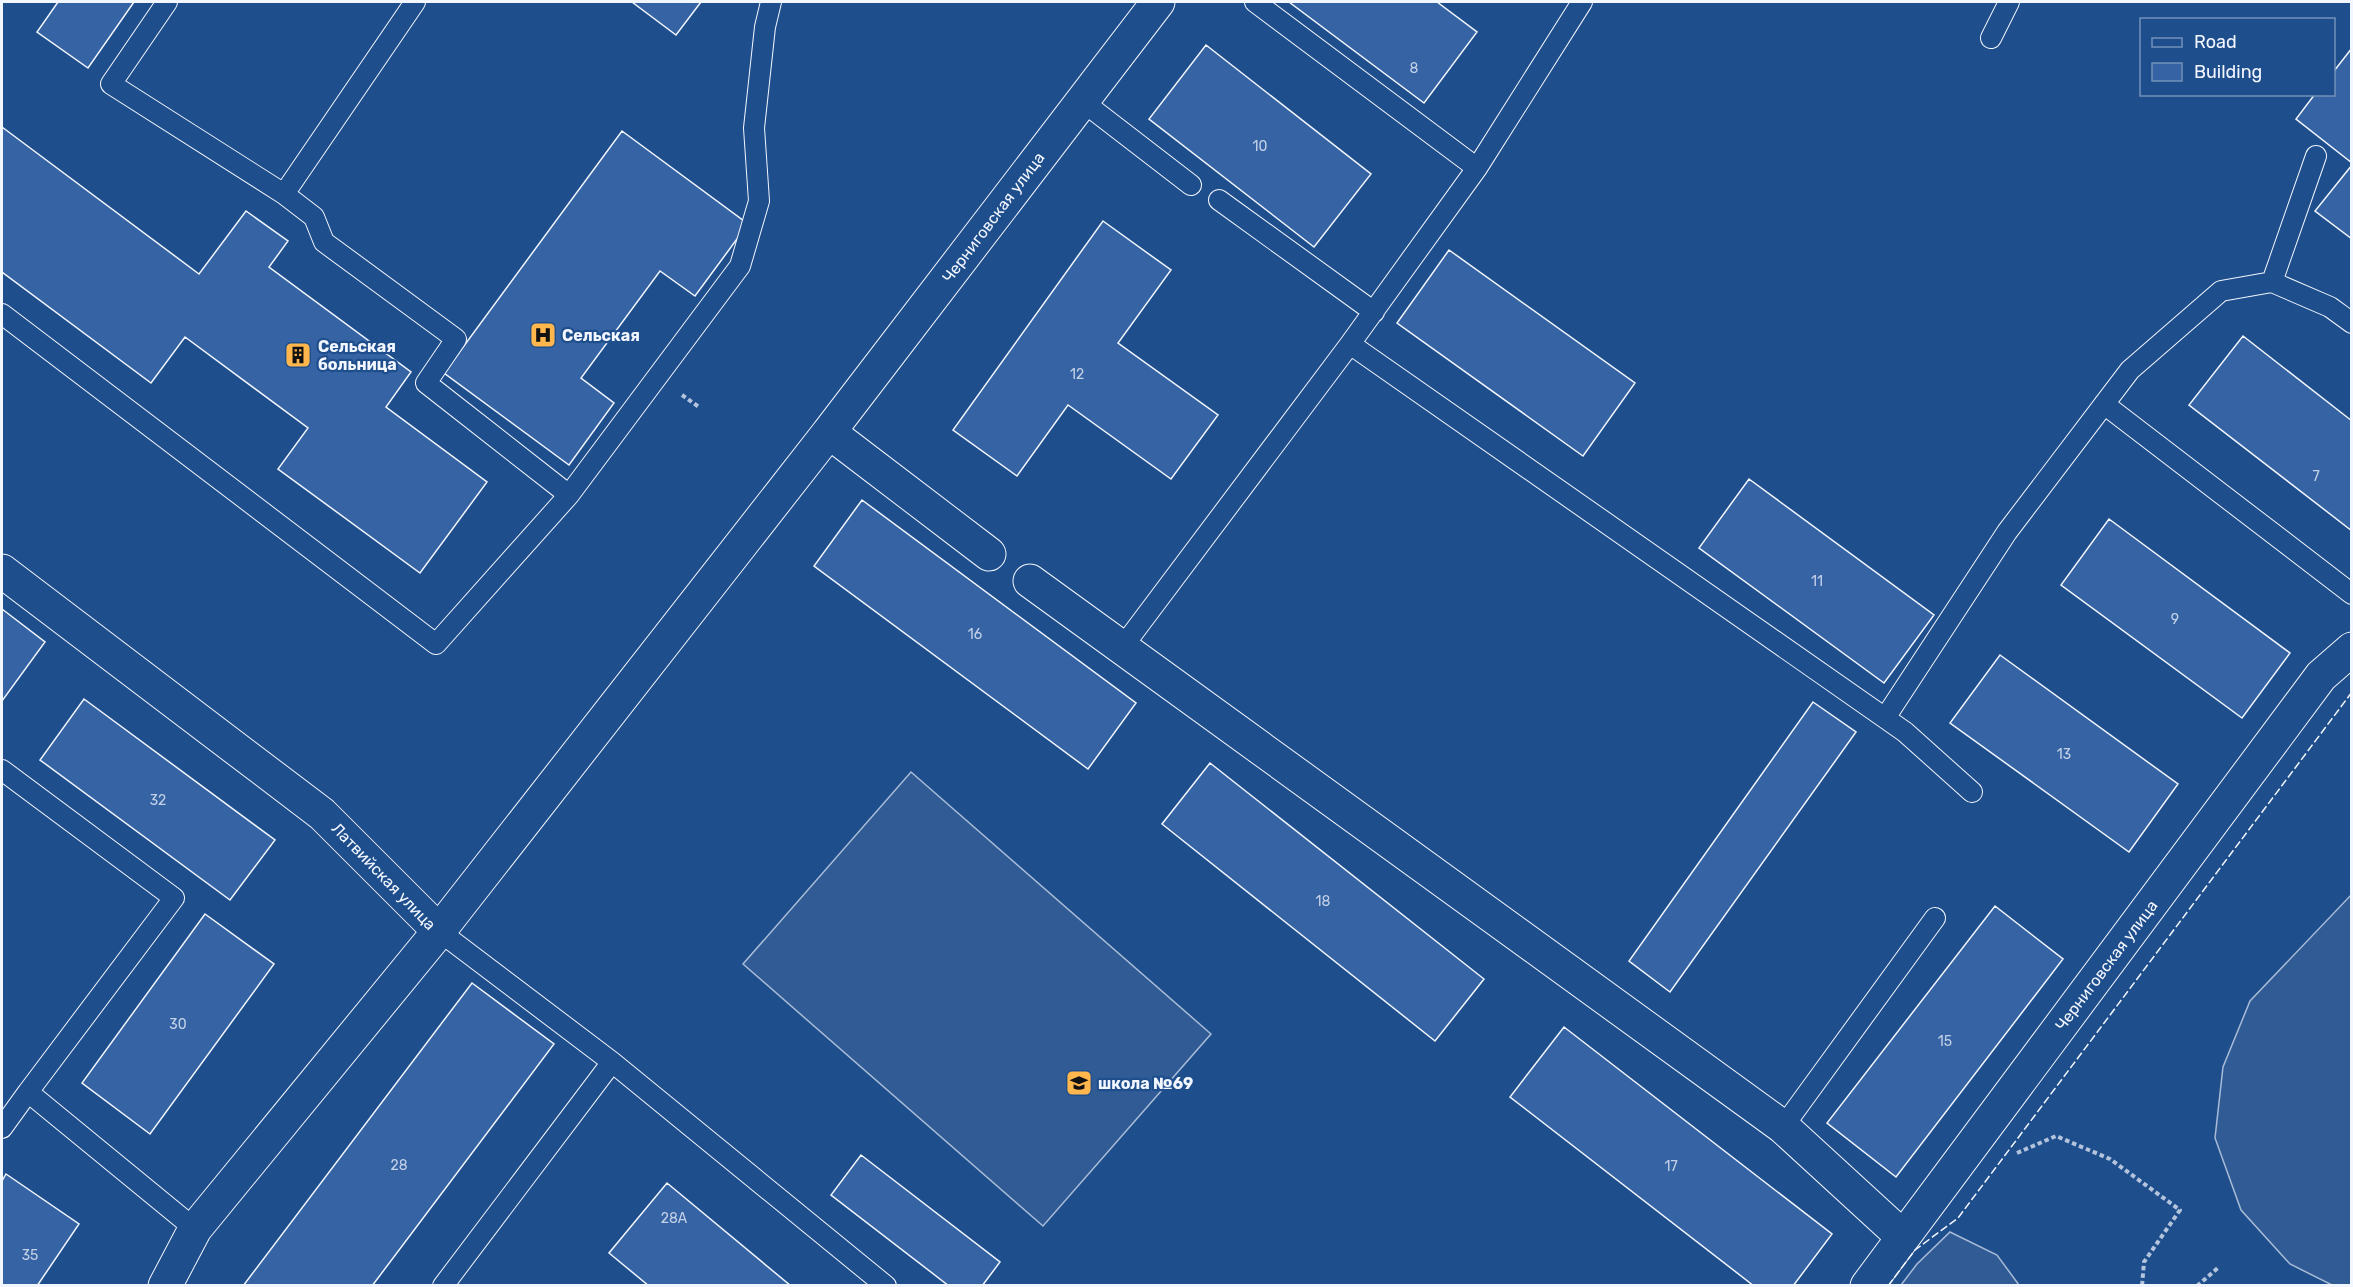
<svg xmlns="http://www.w3.org/2000/svg" width="2353" height="1287" font-family="Rubik,sans-serif">
  <style>
    .built { fill: #305b95; stroke: #a8bbd7; stroke-width: 1.5 }
    .building { fill: #3563a3; stroke: #f2f6ff; stroke-width: 1.5 }
    .lines { fill: none; stroke-linecap: round; stroke-linejoin: round }
    .service-casing { stroke: #f2f6ff; stroke-width: 22 }
    .minor-casing { stroke: #f2f6ff; stroke-width: 35 }
    .path { stroke: #b3c4dc; stroke-width: 4; stroke-dasharray: 4.5 3; stroke-linecap: butt }
    .service { stroke: #1f4e8c; stroke-width: 20 }
    .minor { stroke: #1f4e8c; stroke-width: 33 }
    .fence { stroke: #f2f6ff; stroke-width: 1.5; stroke-dasharray: 8 3; stroke-linecap: butt }
    .labels { text-anchor: middle; stroke-width: 4.5; stroke-linejoin: round; paint-order: stroke }
    .number-label { font-size: 14px; fill: #c3d1e8 }
    .street-label { font-size: 16px; fill: #f2f6ff; stroke: #1f4e8c }
    .poi-label { font-size: 16px; font-weight: bold; fill: #f2f6ff; stroke: #1f4e8c; text-anchor: start }
  </style>
  <rect width="100%" height="100%" fill="#1f4e8c"/>
  <!-- built -->
  <path class="built" d="M911 772 1211 1034 1043 1226 743 964Z
    M2351 895 2352 1285 2334 1286 2290 1264 2241 1210 2215 1138 2223 1067 2250 1001Z
    M1950 1232 1997 1255 2019 1285H1901L1917 1264Z"/>
  <!-- building -->
  <path class="building" d="M58 2H134L88 68 37 32Z
    M632 2H701L676 35Z
    M1289 2H1437L1477 32 1424 103Z
    M1206 45 1371 174 1314 247 1149 119Z
    M2352 48V163L2296 119 2315 94H2334V71Z
    M2 127 199 274 246 211 288 241 269 267 411 372 386 407 487 482 420 573 278 469 308 428 185 337 151 383 2 272Z
    M622 131 748 224 695 296 660 271 581 378 614 403 569 465 444 373Z
    M2352 165V239L2315 211Z
    M1103 221 1171 270 1118 343 1218 415 1171 479 1068 405 1017 476 953 430Z
    M1449 250 1635 383 1583 456 1397 323Z
    M2243 336 2352 421V531L2189 405Z
    M1749 479 1934 615 1884 683 1699 548Z
    M862 500 1136 703 1088 769 814 566Z
    M2109 519 2290 653 2242 718 2061 585Z
    M2 609 45 642 2 701Z
    M2000 655 2178 784 2129 852 1950 723Z
    M84 699 275 840 230 900 40 760Z
    M1813 702 1856 732 1670 992 1629 961Z
    M1210 763 1484 979 1435 1041 1162 824Z
    M1995 906 2063 959 1896 1177 1827 1123Z
    M205 914 274 964 150 1134 82 1083Z
    M472 983 554 1044 372 1286H243Z
    M1564 1027 1832 1234 1793 1286H1754L1510 1097Z
    M861 1155 1000 1262 982 1286H949L831 1195Z
    M6 1174 79 1224 37 1286H2V1181Z
    M667 1183 791 1286H649L609 1253Z"/>
  <g class="lines">
    <defs>
      <path id="service" d="M167 2 111 84 284 194
        M415 2 284 194 314 217 324 242 456 339 426 383 569 495
        M1255 2 1477 168
        M1991 38 2009 2
        M1082 101 1191 185
        M1219 200 1374 312
        M2272 282 2316 156
        M2 314 436 644 569 495 740 266 759 201 754 128 765 27 771 2
        M1350 344 1885 718 1905 732 1972 792
        M2104 404 2352 594
        M1121 649 1350 344 1477 168 1582 2
        M1885 718 2007 532 2130 370 2221 291 2272 282 2330 307 2352 323
        M2 770 174 898 28 1092
        M439 931 612 1062 886 1286
        M1783 1127 1935 918
        M2 1128 28 1092 195 1229
        M443 1286 612 1062"/>
      <path id="minor" d="M829 432 1158 2
        M2 571 322 814 439 931
        M1030 581 1783 1127 1903 1237
        M165 1286 195 1229 439 931 829 432 989 554
        M1867 1286 2321 676 2352 649"/>
    </defs>
    <!-- service casing -->
    <use href="#service" class="service-casing"/>
    <!-- minor casing -->
    <use href="#minor" class="minor-casing"/>
    <!-- path -->
    <path class="path" d="M682 395 699 407
      M2017 1153 2056 1136 2110 1159 2180 1210 2144 1262 2142 1286
      M2197 1286 2219 1267"/>
    <!-- service -->
    <use href="#service" class="service"/>
    <!-- minor -->
    <use href="#minor" class="minor"/>
    <!-- fence -->
    <path class="fence" d="M1888 1286 1915 1250 1958 1218 2352 692"/>
  </g>
  <!-- icons -->
  <defs>
    <symbol id="hospital-square" viewBox="-11 -11 22 22"><rect x="-9" y="-9" width="18" height="18" rx="4" fill="#ffb74d" stroke="#1f4e8c"/><path d="M-5-5h3v3.5h4V-5h3V5h-3V1.5h-4V5h-3Z" fill="#111"/></symbol>
    <symbol id="building-square" viewBox="-11 -11 22 22"><rect x="-9" y="-9" width="18" height="18" rx="4" fill="#ffb74d" stroke="#1f4e8c"/><path d="M-4-6H4V6H1V3H-1V6H-4ZM-2.5-4.3h1.7v1.8h-1.7ZM.8-4.3h1.7v1.8H.8ZM-2.5-1h1.7V.8h-1.7ZM.8-1h1.7V.8H.8Z" fill="#111"/></symbol>
    <symbol id="school-square" viewBox="-11 -11 22 22"><rect x="-9" y="-9" width="18" height="18" rx="4" fill="#ffb74d" stroke="#1f4e8c"/><path d="M0-5L7-2L0 1L-7-2ZM-4 1L0 2.5L4 1V4Q0 6-4 4Z" fill="#111"/></symbol>
  </defs>
  <g fill-rule="evenodd">
    <use href="#hospital-square" x="528" y="320" width="30" height="30"/>
    <use href="#building-square" x="283" y="340" width="30" height="30"/>
    <use href="#school-square" x="1064" y="1068" width="30" height="30"/>
  </g>
  <g class="labels">
    <!-- number labels -->
    <g class="number-label">
      <text x="1414" y="73">8</text>
      <text x="1260" y="151">10</text>
      <text x="1077" y="379">12</text>
      <text x="2316" y="481">7</text>
      <text x="1817" y="586">11</text>
      <text x="2175" y="624">9</text>
      <text x="975" y="639">16</text>
      <text x="2064" y="759">13</text>
      <text x="158" y="805">32</text>
      <text x="1323" y="906">18</text>
      <text x="178" y="1029">30</text>
      <text x="1945" y="1046">15</text>
      <text x="399" y="1170">28</text>
      <text x="1671" y="1171">17</text>
      <text x="674" y="1223">28А</text>
      <text x="30" y="1260">35</text>
    </g>
    <!-- street labels -->
    <g class="street-label">
      <text transform="translate(993 217) rotate(-53)" y="6">Черниговская улица</text>
      <text transform="translate(384 876) rotate(46)" y="6">Латвийская улица</text>
      <text transform="translate(2106 965) rotate(-53)" y="6">Черниговская улица</text>
    </g>
    <!-- poi labels -->
    <g class="poi-label">
      <text x="562" y="341">Сельская</text>
      <text x="318" y="352">Сельская<tspan x="318" dy="18">больница</tspan></text>
      <text x="1098" y="1089">школа №69</text>
    </g>
  </g>
  <!-- border -->
  <rect width="2353" height="1287" fill="none" stroke="#f2f6ff" stroke-width="6"/>
  <!-- legend -->
  <rect x="2140" y="18" width="195" height="78" fill="#1f4e8c" stroke="#7391ba" stroke-width="1.5"/>
  <rect x="2152" y="38" width="30" height="9" fill="#1f4e8c" stroke="#7391ba" stroke-width="1.5"/>
  <text x="2194" y="48" font-size="18" fill="#f2f6ff">Road</text>
  <rect x="2152" y="63" width="30" height="18" fill="#3563a3" stroke="#7391ba" stroke-width="1.5"/>
  <text x="2194" y="78" font-size="18" fill="#f2f6ff">Building</text>
</svg>
